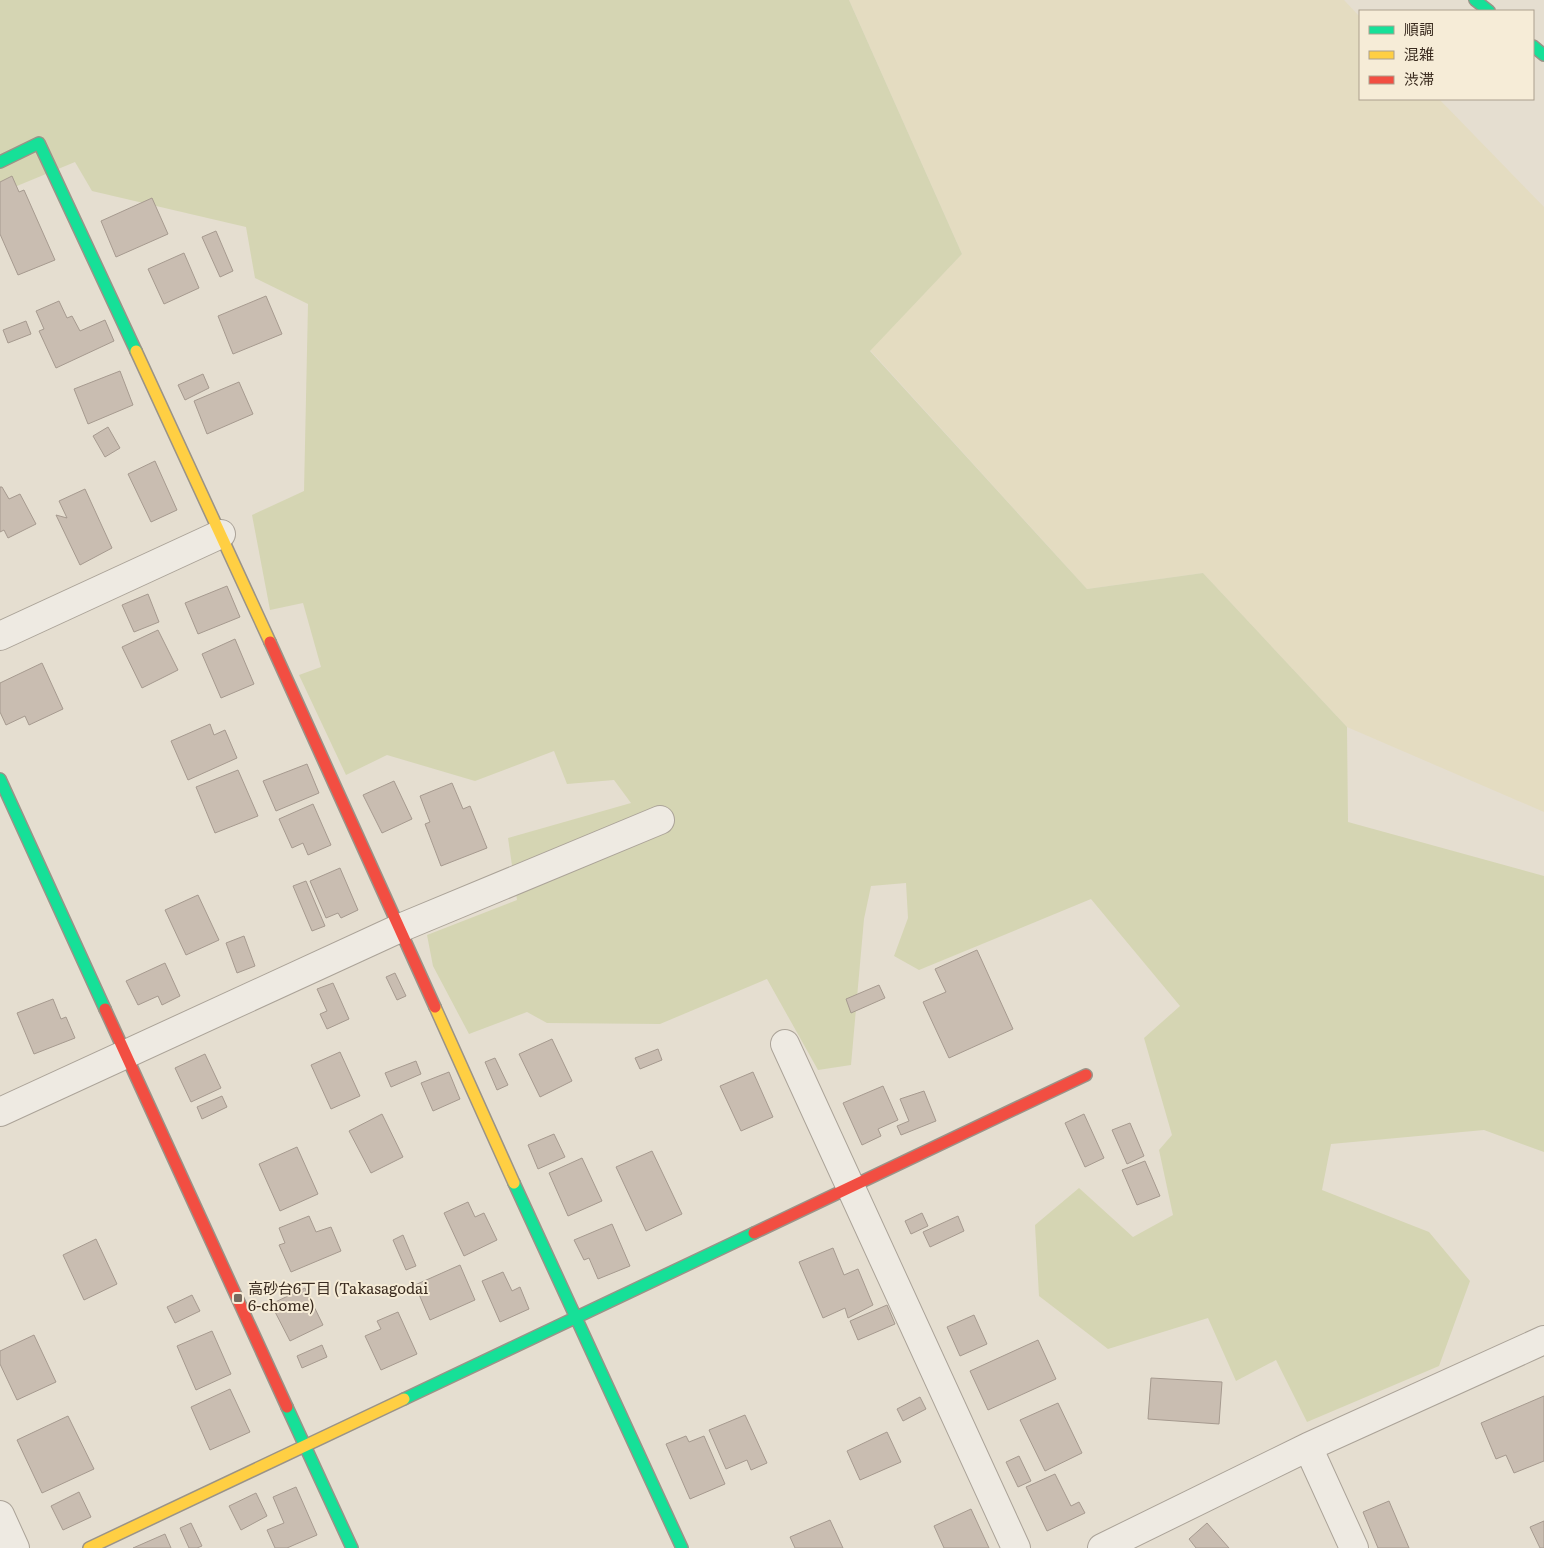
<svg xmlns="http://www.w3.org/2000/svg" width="1544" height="1548" font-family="Literata,'Noto Sans JP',serif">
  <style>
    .farmland { fill: #e4dcc1 }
    .green { fill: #d5d5b3 }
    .building { fill: #c9bdb1; stroke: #a69a8f }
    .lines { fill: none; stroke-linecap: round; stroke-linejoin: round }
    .street-casing { stroke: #aba398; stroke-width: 30 }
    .fast-casing { stroke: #9a9388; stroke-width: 14 }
    .slow-casing { stroke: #9a9388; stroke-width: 14 }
    .jam-casing { stroke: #9a9388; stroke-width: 14 }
    .street { stroke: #eeeae2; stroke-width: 28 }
    .fast { stroke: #16e098; stroke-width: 11 }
    .slow { stroke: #ffcf43; stroke-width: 11 }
    .jam { stroke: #f24e42; stroke-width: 11 }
    .poi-dot { fill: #766a5e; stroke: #f6ecd7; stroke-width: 2 }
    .labels { text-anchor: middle; stroke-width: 4; stroke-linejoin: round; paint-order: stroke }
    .poi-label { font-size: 15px; fill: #3b2c20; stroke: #f6ecd7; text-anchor: start }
  </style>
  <rect width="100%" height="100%" fill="#e5ded0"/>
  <!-- farmland -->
  <path class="farmland" d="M849 0H1344L1360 17V99H1439L1544 207V812L1347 727 1203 573 1087 589 870 350 962 254Z"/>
  <!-- green -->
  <path class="green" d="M0 0H849L962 254 870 351 1087 589 1203 573 1347 727 1348 822 1544 876V1152L1484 1130 1331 1144 1322 1190 1429 1232 1470 1281 1439 1366 1307 1422 1276 1360 1236 1381 1208 1318 1108 1349 1039 1296 1035 1225 1079 1188 1133 1237 1173 1215 1159 1150 1172 1135 1144 1038 1180 1006 1091 899 919 970 894 956 908 918 906 883 871 886 864 919 851 1065 818 1070 767 979 660 1024 547 1023 527 1012 469 1034 433 966 427 935 517 900 508 838 631 803 614 780 567 784 554 751 475 781 387 755 346 775 299 675 321 667 303 603 270 610 252 515 304 491 308 304 255 278 246 227 92 191 75 162 0 193Z"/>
  <!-- building -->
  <path class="building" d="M12 176 19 192 24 190 55 260 18 275 0 234V182Z
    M152 198 168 234 116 257 101 221Z
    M216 231 233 271 220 277 202 237Z
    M184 253 199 288 164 304 148 269Z
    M266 296 282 334 233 354 218 316Z
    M59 301 67 318 72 316 80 331 105 320 114 341 56 368 39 331 44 329 36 311Z
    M26 321 31 334 8 343 3 330Z
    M120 371 133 405 88 424 74 389Z
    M203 374 209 388 185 400 178 385Z
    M239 382 253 414 207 434 194 401Z
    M108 427 120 448 105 457 93 436Z
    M155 461 177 510 151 522 128 474Z
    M0 487H2L9 499 20 494 36 524 8 538 4 530 0 532Z
    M85 489 112 548 80 565 56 515 67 518 59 501Z
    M227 586 240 617 198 634 185 603Z
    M148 594 159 622 134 632 122 605Z
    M158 630 178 670 142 688 122 647Z
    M235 639 254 684 221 698 202 654Z
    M42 663 63 709 29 725 25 716 6 725 0 712V683Z
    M210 724 214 735 225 730 237 758 188 780 171 741Z
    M307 764 319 793 276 811 263 781Z
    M238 770 258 816 215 833 196 787Z
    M394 781 412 819 382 833 363 795Z
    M452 783 463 809 470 806 487 848 441 866 425 824 430 822 420 796Z
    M313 804 331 845 308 855 303 843 292 848 279 819Z
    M340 868 358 910 341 918 338 913 326 918 310 881Z
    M306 881 325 926 312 931 293 886Z
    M198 895 219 940 186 955 165 910Z
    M244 936 255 966 237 973 226 943Z
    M977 950 1013 1029 949 1058 923 1002 946 992 935 969Z
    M165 963 180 996 162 1005 158 996 138 1005 126 981Z
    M395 973 406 996 397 1000 386 977Z
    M333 983 349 1019 327 1029 320 1014 327 1011 317 989Z
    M879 985 885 998 851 1013 846 999Z
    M53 999 61 1019 66 1017 75 1038 34 1054 17 1013Z
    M552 1039 572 1081 540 1097 519 1054Z
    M658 1049 662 1060 640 1069 635 1058Z
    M340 1052 360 1096 331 1109 311 1065Z
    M205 1054 221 1088 191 1102 175 1068Z
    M495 1058 508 1085 497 1090 485 1062Z
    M416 1061 421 1074 391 1087 385 1073Z
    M449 1072 460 1099 433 1111 421 1083Z
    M753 1072 773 1117 741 1131 720 1086Z
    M883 1086 898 1120 878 1129 881 1136 862 1145 843 1103Z
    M924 1091 936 1121 901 1135 897 1126 909 1121 900 1099Z
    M222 1096 227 1107 202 1119 197 1107Z
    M382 1114 403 1157 371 1173 349 1131Z
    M1084 1114 1104 1158 1085 1167 1065 1123Z
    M1130 1123 1144 1156 1127 1164 1112 1130Z
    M554 1134 565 1157 538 1169 528 1145Z
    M297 1147 318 1194 280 1211 259 1164Z
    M652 1151 682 1214 646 1231 616 1167Z
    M582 1158 602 1201 568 1216 549 1173Z
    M1145 1161 1160 1196 1137 1205 1122 1170Z
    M468 1202 475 1217 484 1213 497 1240 464 1256 444 1213Z
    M922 1213 928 1226 911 1234 905 1221Z
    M309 1216 316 1232 331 1227 341 1251 291 1272 279 1245 285 1243 279 1228Z
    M958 1216 964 1231 930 1247 923 1232Z
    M612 1224 630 1266 598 1279 589 1258 584 1260 574 1240Z
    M403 1235 416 1266 406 1270 393 1240Z
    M96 1239 117 1284 84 1300 63 1255Z
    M833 1248 844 1275 858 1269 873 1305 848 1318 845 1308 823 1318 799 1262Z
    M460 1265 475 1300 430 1320 415 1285Z
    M503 1272 512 1291 520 1287 529 1309 500 1322 482 1281Z
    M305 1288 323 1325 290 1341 271 1304Z
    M192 1295 200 1311 175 1323 167 1307Z
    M887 1305 895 1324 858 1340 850 1321Z
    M398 1312 417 1354 381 1370 365 1336 381 1329 377 1321Z
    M974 1315 987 1344 960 1356 947 1327Z
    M212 1331 231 1374 196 1390 177 1346Z
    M34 1335 56 1382 17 1400 0 1364V1351Z
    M1038 1340 1056 1379 988 1410 970 1371Z
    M322 1345 327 1357 302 1368 297 1356Z
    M1151 1378 1222 1382 1219 1424 1148 1419Z
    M230 1389 250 1432 210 1450 191 1407Z
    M1544 1396V1461L1514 1473 1506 1455 1496 1459 1481 1423Z
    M920 1397 926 1409 903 1421 897 1409Z
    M1058 1403 1082 1453 1045 1471 1020 1420Z
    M745 1415 767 1463 751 1470 747 1460 726 1469 709 1430Z
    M68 1416 94 1469 42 1493 17 1440Z
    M887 1432 901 1462 860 1480 847 1451Z
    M686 1436 689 1442 704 1436 725 1484 690 1499 666 1444Z
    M1019 1456 1031 1481 1018 1487 1006 1462Z
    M1055 1474 1071 1506 1079 1502 1085 1513 1047 1531 1026 1487Z
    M296 1487 317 1535 287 1548H275L267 1530 284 1523 273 1497Z
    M79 1492 91 1517 63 1530 51 1506Z
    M256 1493 267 1516 241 1530 229 1506Z
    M1389 1501 1409 1548H1378L1363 1512Z
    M971 1509 989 1548H944L934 1526Z
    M830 1520 843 1548H795L790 1537Z
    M1544 1521V1548H1540L1530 1527Z
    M191 1523 202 1546 197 1548H189L180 1528Z
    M1207 1523 1229 1548H1196L1189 1539Z
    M165 1534 171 1548H133Z"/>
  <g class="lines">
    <defs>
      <path id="street" d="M0 636 221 534
        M785 1044 1016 1548
        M0 1112 400 928 660 820
        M1308 1447 1354 1548
        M0 1515 15 1548
        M1102 1548 1308 1447 1544 1340"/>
      <path id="fast" d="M1475 0 1489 11
        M1533 46 1544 55
        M0 162 39 143 136 351
        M0 779 105 1009
        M514 1183 682 1548
        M404 1399 754 1233
        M287 1407 352 1548"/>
      <path id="slow" d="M136 351 270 642
        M435 1007 514 1183
        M89 1548 404 1399"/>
      <path id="jam" d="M270 642 435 1007
        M105 1009 287 1407
        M754 1233 1086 1075"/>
    </defs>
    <!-- street casing -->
    <use href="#street" class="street-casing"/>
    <!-- fast casing -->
    <use href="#fast" class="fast-casing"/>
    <!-- slow casing -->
    <use href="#slow" class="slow-casing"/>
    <!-- jam casing -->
    <use href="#jam" class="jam-casing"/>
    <!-- street -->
    <use href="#street" class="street"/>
    <!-- fast -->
    <use href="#fast" class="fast"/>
    <!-- slow -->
    <use href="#slow" class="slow"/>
    <!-- jam -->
    <use href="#jam" class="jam"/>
  </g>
  <!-- markers -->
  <rect class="poi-dot" x="233" y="1293" width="10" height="10" rx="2.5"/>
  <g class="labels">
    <!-- poi labels -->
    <g class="poi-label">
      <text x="248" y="1294">高砂台6丁目 (Takasagodai<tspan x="248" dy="17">6-chome)</tspan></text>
    </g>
  </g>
  <!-- legend -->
  <rect x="1359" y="10" width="175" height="90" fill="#f6ecd7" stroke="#ab9f8e"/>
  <rect x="1369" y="26" width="25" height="8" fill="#16e098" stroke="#ab9f8e"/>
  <text x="1404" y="35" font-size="15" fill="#3b2c20">順調</text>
  <rect x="1369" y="51" width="25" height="8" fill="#ffcf43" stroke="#ab9f8e"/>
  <text x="1404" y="60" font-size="15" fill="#3b2c20">混雑</text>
  <rect x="1369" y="76" width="25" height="8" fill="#f24e42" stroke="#ab9f8e"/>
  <text x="1404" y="85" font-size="15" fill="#3b2c20">渋滞</text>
</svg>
